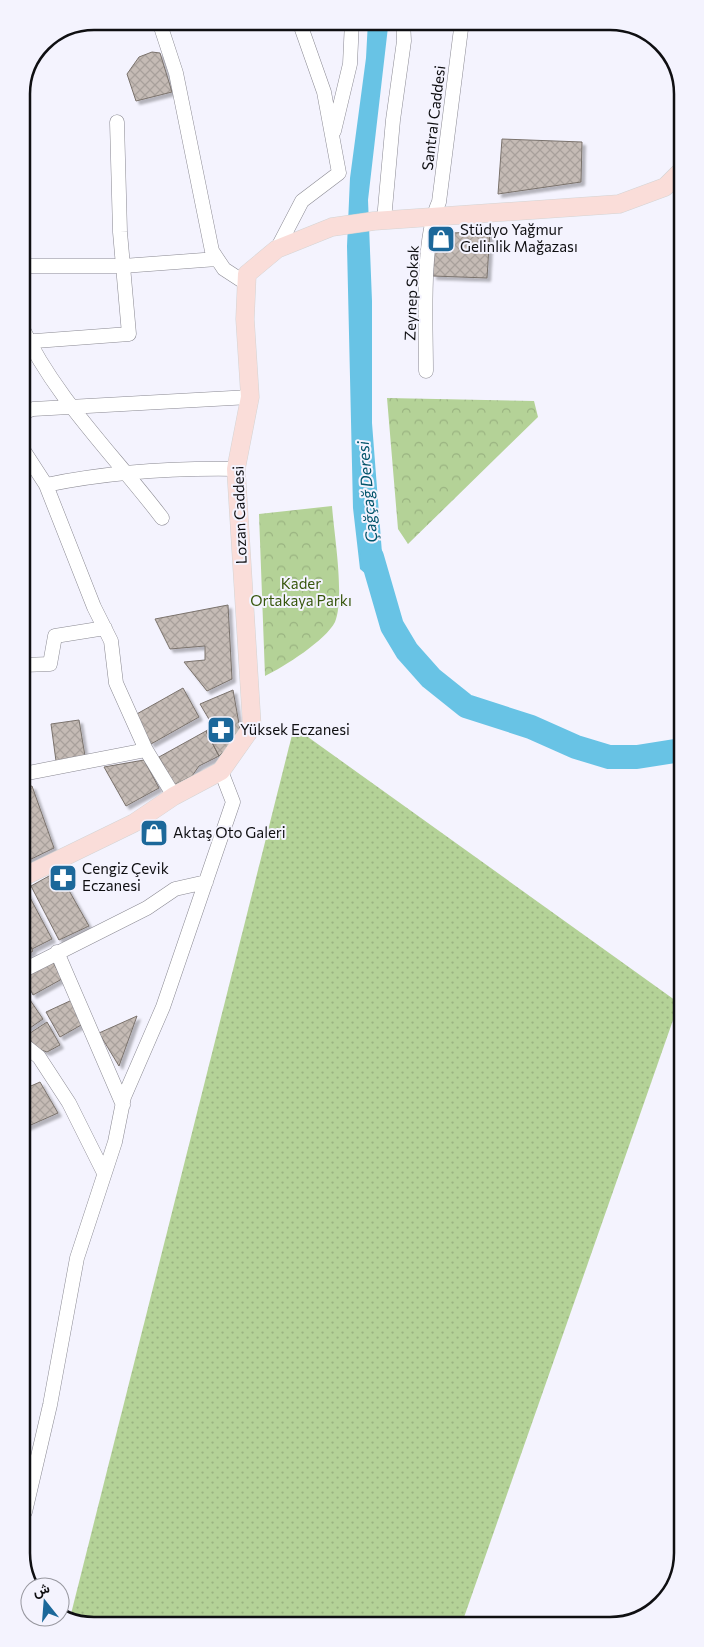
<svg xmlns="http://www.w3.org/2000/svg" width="704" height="1647" font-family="Commissioner,Vazirmatn,sans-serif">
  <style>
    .grass { fill: url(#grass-dots) }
    .park { fill: url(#park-crowns) }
    .water { fill: #68c3e5 }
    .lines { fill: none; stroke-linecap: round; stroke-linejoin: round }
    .river { stroke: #68c3e5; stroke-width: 24 }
    .building { fill: url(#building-cross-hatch); stroke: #7a726c; filter: url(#shadow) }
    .minor-casing { stroke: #8a8992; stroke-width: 15 }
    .major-casing { stroke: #d4d4d4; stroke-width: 19 }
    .minor { stroke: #fff; stroke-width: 14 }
    .major { stroke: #faddd9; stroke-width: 18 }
    .labels { text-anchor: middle; stroke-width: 4; stroke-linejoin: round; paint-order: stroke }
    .street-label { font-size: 15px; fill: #0f0f12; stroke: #f4f3fe }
    .poi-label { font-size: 15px; fill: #0f0f12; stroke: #f4f3fe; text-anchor: start }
    .park-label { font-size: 15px; fill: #37560c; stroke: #f4f3fe }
    .water-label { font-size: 16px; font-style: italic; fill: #00536a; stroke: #f4f3fe }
    .rim { fill: none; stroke: #0f0f12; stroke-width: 2.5 }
  </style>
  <defs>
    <pattern id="grass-dots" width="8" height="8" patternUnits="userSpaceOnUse" patternTransform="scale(1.25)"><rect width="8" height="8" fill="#b4d297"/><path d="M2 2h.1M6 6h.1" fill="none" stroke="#9ab381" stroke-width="1.8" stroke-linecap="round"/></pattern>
    <pattern id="park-crowns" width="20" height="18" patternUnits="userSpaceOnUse" patternTransform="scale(1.25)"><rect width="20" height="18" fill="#b4d297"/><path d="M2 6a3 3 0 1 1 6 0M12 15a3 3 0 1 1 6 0" fill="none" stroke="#9ab381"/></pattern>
    <pattern id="building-cross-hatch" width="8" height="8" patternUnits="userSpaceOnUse" patternTransform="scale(1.25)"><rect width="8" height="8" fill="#c5bbb5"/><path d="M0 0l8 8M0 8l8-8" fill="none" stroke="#a8a09b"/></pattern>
    <filter id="shadow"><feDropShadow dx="3.5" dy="3.5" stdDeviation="1" flood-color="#0004"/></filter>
  </defs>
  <rect width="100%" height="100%" fill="#f4f3fe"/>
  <!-- grass -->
  <path class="grass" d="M294 727 679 1003 462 1623 89 1626 70 1618Z"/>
  <!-- park -->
  <path class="park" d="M387 398 534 401 538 417 408 544 398 529Z
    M332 506C334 534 345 597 335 622 326 640 284 667 265 676L259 514Z"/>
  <!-- water -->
  <path class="water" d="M368 21H388V27L368 200 372 301V423L382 553 380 586 360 569 353 508 347 246 350 178 366 58Z"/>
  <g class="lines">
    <!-- river -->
    <path class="river" d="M372 557 392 626 407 651 431 678 466 706 531 727 576 747 609 757H637L681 750"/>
  </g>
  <!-- building -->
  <path class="building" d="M152 52 160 53 172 92 136 101 127 74 139 57Z
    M502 139 582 142 581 182 498 194Z
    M490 231 487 278 433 276 435 234Z
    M228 605 232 679 207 691 184 662 205 660V646L170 649 155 619Z
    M183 688 199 717 151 744 135 715Z
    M233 690 241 735 219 756 206 731 213 726 200 704Z
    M79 720 85 756 56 761 51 724Z
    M206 731 219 756 199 766 192 776 174 785 159 757Z
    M144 760 159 788 126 806 104 767Z
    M32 786 54 848 23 863V788Z
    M58 871 89 926 59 940 31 886Z
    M26 890 52 939 32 949 23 933V891Z
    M23 933 33 951 24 957Z
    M52 960 62 979 33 995 24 977Z
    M28 997 43 1019 24 1032V999Z
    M72 1000 83 1024 60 1037 46 1012Z
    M137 1016 119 1066 99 1033Z
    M47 1022 60 1045 47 1052 36 1048 27 1035Z
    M40 1082 58 1113 24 1128V1089Z"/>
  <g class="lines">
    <defs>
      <path id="minor" d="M159 21 176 73 212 251 224 269 247 284
        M334 131 350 64 352 21
        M384 220 393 120 404 41 403 21
        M277 249 302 201 339 173 324 92 299 21
        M22 266H123L217 259
        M22 327C54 397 116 457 162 518
        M22 342 129 334 120 232 117 122
        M426 371C426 325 421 241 439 202L462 21
        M22 413 33 409 250 397
        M22 448 46 485 94 607 111 641 116 683 146 750 174 796
        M46 485C109 472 172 468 236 469
        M23 665 50 664 55 636 105 628
        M23 774 146 750
        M57 952 123 1105
        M24 970 147 908 175 889 206 882
        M24 1045 39 1057 69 1103 104 1173
        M25 1512 50 1405 77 1258 115 1142 124 1097 163 1007 233 802 221 771"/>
      <path id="major" d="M23 877 134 823 174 796 221 771 252 727 236 469 250 397 245 319 247 274 277 249 332 227 374 221 619 204 665 187 679 173"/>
    </defs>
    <!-- minor casing -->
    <use href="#minor" class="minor-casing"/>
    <!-- major casing -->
    <use href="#major" class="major-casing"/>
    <!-- minor -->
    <use href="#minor" class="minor"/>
    <!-- major -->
    <use href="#major" class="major"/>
  </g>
  <!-- icons -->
  <defs>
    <symbol id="shop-square" viewBox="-11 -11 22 22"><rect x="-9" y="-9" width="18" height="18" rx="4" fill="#1c689a" stroke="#f4f3fe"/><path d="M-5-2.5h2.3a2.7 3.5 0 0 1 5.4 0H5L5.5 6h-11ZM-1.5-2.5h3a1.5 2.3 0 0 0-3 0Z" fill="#fff"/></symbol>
    <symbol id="pharmacy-square" viewBox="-11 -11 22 22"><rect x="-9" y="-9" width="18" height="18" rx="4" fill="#1c689a" stroke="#f4f3fe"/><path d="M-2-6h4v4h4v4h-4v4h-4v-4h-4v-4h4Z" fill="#fff"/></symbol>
  </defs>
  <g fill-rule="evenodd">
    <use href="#shop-square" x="425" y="223" width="32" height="32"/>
    <use href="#pharmacy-square" x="205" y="714" width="32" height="32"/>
    <use href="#shop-square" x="138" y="817" width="32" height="32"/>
    <use href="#pharmacy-square" x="47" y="862" width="32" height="32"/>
  </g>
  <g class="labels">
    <!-- street labels -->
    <g class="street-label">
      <text transform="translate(434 118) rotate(-83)" y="5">Santral Caddesi</text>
      <text transform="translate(412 293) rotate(-88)" y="5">Zeynep Sokak</text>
      <text transform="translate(240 515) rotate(-92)" y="5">Lozan Caddesi</text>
    </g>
    <!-- poi labels -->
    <g class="poi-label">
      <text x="460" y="235">Stüdyo Yağmur<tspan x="460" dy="17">Gelinlik Mağazası</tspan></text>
      <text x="240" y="735">Yüksek Eczanesi</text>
      <text x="173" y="838">Aktaş Oto Galeri</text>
      <text x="82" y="874">Cengiz Çevik<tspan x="82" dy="17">Eczanesi</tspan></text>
    </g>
    <!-- park labels -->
    <g class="park-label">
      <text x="301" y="589">Kader<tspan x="301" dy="17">Ortakaya Parkı</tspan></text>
    </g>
    <!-- water labels -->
    <g class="water-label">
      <text transform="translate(367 492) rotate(-95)" y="6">Çağçağ Deresi</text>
    </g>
  </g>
  <!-- crop -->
  <path d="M0 0H704V1647H0ZM94 30H610A64 64 0 0 1 674 94V1553A64 64 0 0 1 610 1617H94A64 64 0 0 1 30 1553V94A64 64 0 0 1 94 30Z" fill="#f4f3fe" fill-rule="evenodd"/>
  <path class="rim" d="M94 30H610A64 64 0 0 1 674 94V1553A64 64 0 0 1 610 1617H94A64 64 0 0 1 30 1553V94A64 64 0 0 1 94 30Z"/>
  <!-- north arrow -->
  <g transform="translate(45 1602) rotate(343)"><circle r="24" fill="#f4f3fe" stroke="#9898a0"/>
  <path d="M0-4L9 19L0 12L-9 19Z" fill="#1c689a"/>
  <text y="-8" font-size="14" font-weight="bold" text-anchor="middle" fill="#0f0f12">ش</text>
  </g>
</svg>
